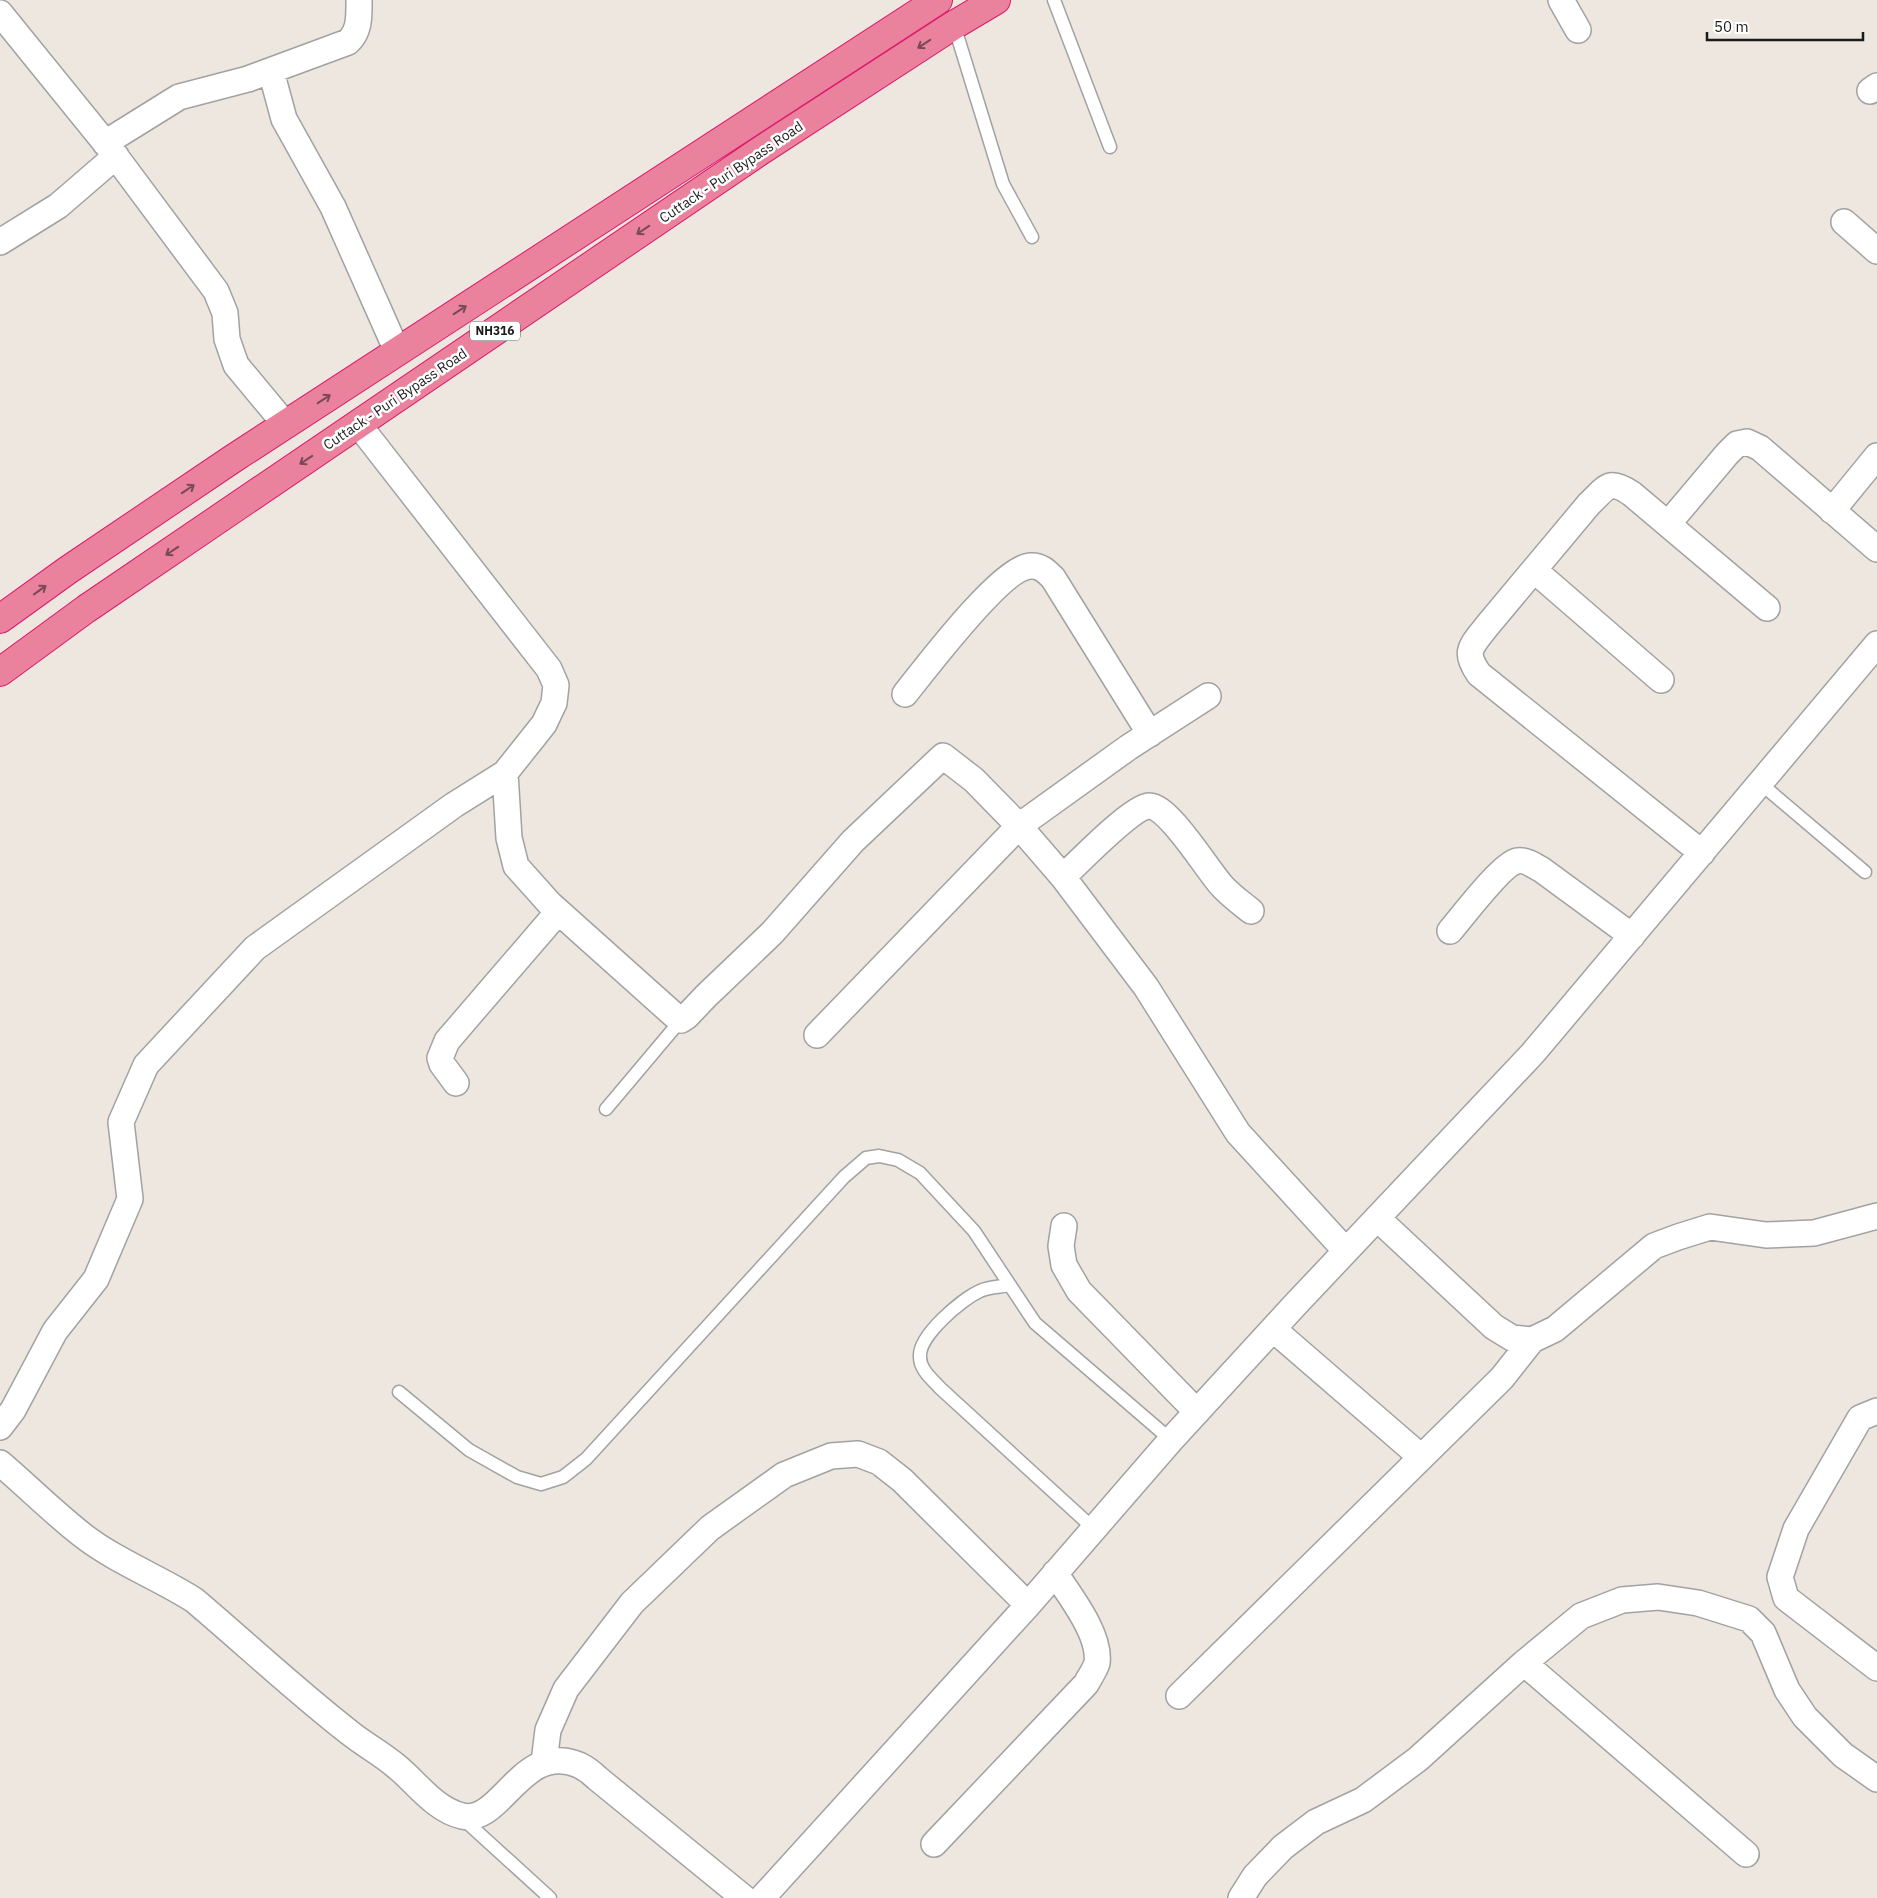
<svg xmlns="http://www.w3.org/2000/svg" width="1877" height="1898" font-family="'IBM Plex Sans',sans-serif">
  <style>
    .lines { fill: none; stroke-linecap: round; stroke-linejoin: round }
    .lane-casing { stroke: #a2a2a2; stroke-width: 15 }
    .street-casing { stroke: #a2a2a2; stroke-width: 28 }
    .highway-casing { stroke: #dd1a6d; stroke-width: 30 }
    .lane { stroke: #fff; stroke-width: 12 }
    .street { stroke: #fff; stroke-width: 25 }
    .highway { stroke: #ea819d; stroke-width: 28 }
    .oneway { stroke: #784956 }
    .labels { text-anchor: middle; stroke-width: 5; stroke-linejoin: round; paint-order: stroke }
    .shield { fill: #fff; stroke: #5f5f5f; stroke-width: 1 }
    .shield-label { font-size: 12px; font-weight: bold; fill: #1b1b1b }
    .street-label { font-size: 14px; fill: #1b1b1b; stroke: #fff }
  </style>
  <rect width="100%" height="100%" fill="#ede7df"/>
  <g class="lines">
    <defs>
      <path id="lane" d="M1054 0 1110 147
        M954 25 1003 184 1032 237
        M1760 783 1865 872
        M606 1109 681 1020
        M1010 1285C1000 1287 988 1287 980 1291 962 1299 918 1336 920 1357 920 1370 932 1379 940 1388L1093 1528
        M399 1392 469 1450 517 1477 541 1484 563 1477 586 1459 844 1177 866 1158 879 1156 898 1160 920 1173 974 1231 1035 1323 1171 1440
        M460 1816 550 1898"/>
      <path id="street" d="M1561 0 1578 30
        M0 13 111 150 216 291 225 313 227 339 236 365 285 424
        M271 71 284 119 333 207 397 351
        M1870 91 1877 86
        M105 143 179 97 248 79 348 42C360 31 359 16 359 0
        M1844 222 1877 251
        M0 242 58 206 116 156
        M1832 511 1877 456
        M1668 524 1727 454 1737 444 1747 442 1760 448 1877 549
        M1534 570 1661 680
        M905 694C925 669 1001 568 1030 566 1040 565 1046 571 1053 578L1150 734
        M505 773 509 838 516 866 550 904 674 1015 681 1020 687 1016 706 996 772 933 853 841 943 756 974 780 1019 826 1063 877 1146 987 1238 1133 1346 1251
        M1702 853 1479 674C1463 651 1471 647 1487 626L1589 504C1607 487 1609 478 1632 494L1767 608
        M1063 877C1079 862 1130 809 1148 806 1167 803 1208 871 1222 886 1230 895 1241 903 1251 911
        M1450 931C1462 917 1502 864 1517 861 1525 859 1535 866 1542 870L1632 936
        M817 1035 1019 826 1129 747 1208 696
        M456 1083 442 1064 440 1058 447 1041 558 912
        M1377 1218 1494 1327 1512 1338 1532 1340 1555 1329 1654 1246 1678 1237 1710 1227 1766 1235 1814 1233 1877 1216
        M1064 1226 1061 1246 1064 1265 1079 1291 1197 1412
        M1273 1329 1421 1457
        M1877 1411 1860 1418 1796 1529 1780 1577 1786 1598 1877 1668
        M0 1427 13 1410 55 1331 96 1279 130 1199 121 1122 146 1065 255 948 454 805 505 773 544 724 554 703 556 685 549 669 358 424
        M0 1463C27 1486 53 1512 81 1534 115 1561 158 1577 194 1600 246 1644 296 1691 350 1733 365 1745 382 1754 396 1766 417 1783 434 1809 462 1816 502 1825 521 1741 579 1765 585 1768 592 1773 597 1778L744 1898
        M1524 1663 1746 1854
        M1179 1696 1502 1378 1532 1340
        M544 1762 548 1730 566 1689 632 1603 710 1528 784 1475 831 1456 858 1454 879 1462 902 1480 1028 1605
        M934 1844 1086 1684C1089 1678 1095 1670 1097 1663 1101 1635 1070 1596 1055 1573
        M762 1898 1028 1605 1171 1440 1294 1306 1533 1053 1877 644
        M1241 1898 1255 1876 1283 1847 1316 1822 1363 1800 1418 1759 1524 1663 1581 1616 1622 1600 1658 1597 1698 1603 1749 1619 1763 1633 1787 1690 1805 1717 1843 1755 1877 1779"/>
      <path id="highway" d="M0 619 68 570 234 458 938 0
        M0 672 86 609 760 151 954 25 996 0"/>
    </defs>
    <!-- lane casing -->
    <use href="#lane" class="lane-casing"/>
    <!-- street casing -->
    <use href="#street" class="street-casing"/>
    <!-- highway casing -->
    <use href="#highway" class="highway-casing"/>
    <!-- lane -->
    <use href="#lane" class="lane"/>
    <!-- street -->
    <use href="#street" class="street"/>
    <!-- highway -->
    <use href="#highway" class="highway"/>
  </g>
  <!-- one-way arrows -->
  <defs><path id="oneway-shaft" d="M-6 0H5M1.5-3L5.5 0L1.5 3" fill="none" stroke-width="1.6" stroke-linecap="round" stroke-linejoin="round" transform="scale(1.25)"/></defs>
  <g class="oneway">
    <use href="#oneway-shaft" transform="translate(924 44) rotate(147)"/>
    <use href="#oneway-shaft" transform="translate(643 230) rotate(146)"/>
    <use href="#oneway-shaft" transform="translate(460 310) rotate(-33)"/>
    <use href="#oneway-shaft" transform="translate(324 399) rotate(-33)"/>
    <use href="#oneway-shaft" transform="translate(306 460) rotate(146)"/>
    <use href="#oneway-shaft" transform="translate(188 489) rotate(-34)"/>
    <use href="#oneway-shaft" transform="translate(172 551) rotate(146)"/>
    <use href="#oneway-shaft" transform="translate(40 590) rotate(-36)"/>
  </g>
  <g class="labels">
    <!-- shield labels -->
    <rect class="shield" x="470" y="321.5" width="50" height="19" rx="4"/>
    <g class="shield-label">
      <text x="495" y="335">NH316</text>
    </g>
    <!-- street labels -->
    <g class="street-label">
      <text transform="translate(731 172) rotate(-34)" y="5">Cuttack - Puri Bypass Road</text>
      <text transform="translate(395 399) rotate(-34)" y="5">Cuttack - Puri Bypass Road</text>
    </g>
  </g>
  <!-- scale -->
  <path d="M1707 32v8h156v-8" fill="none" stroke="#1b1b1b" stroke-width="2.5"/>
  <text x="1714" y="32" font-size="15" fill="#1b1b1b" stroke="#ffffff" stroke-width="4" paint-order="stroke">50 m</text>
</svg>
